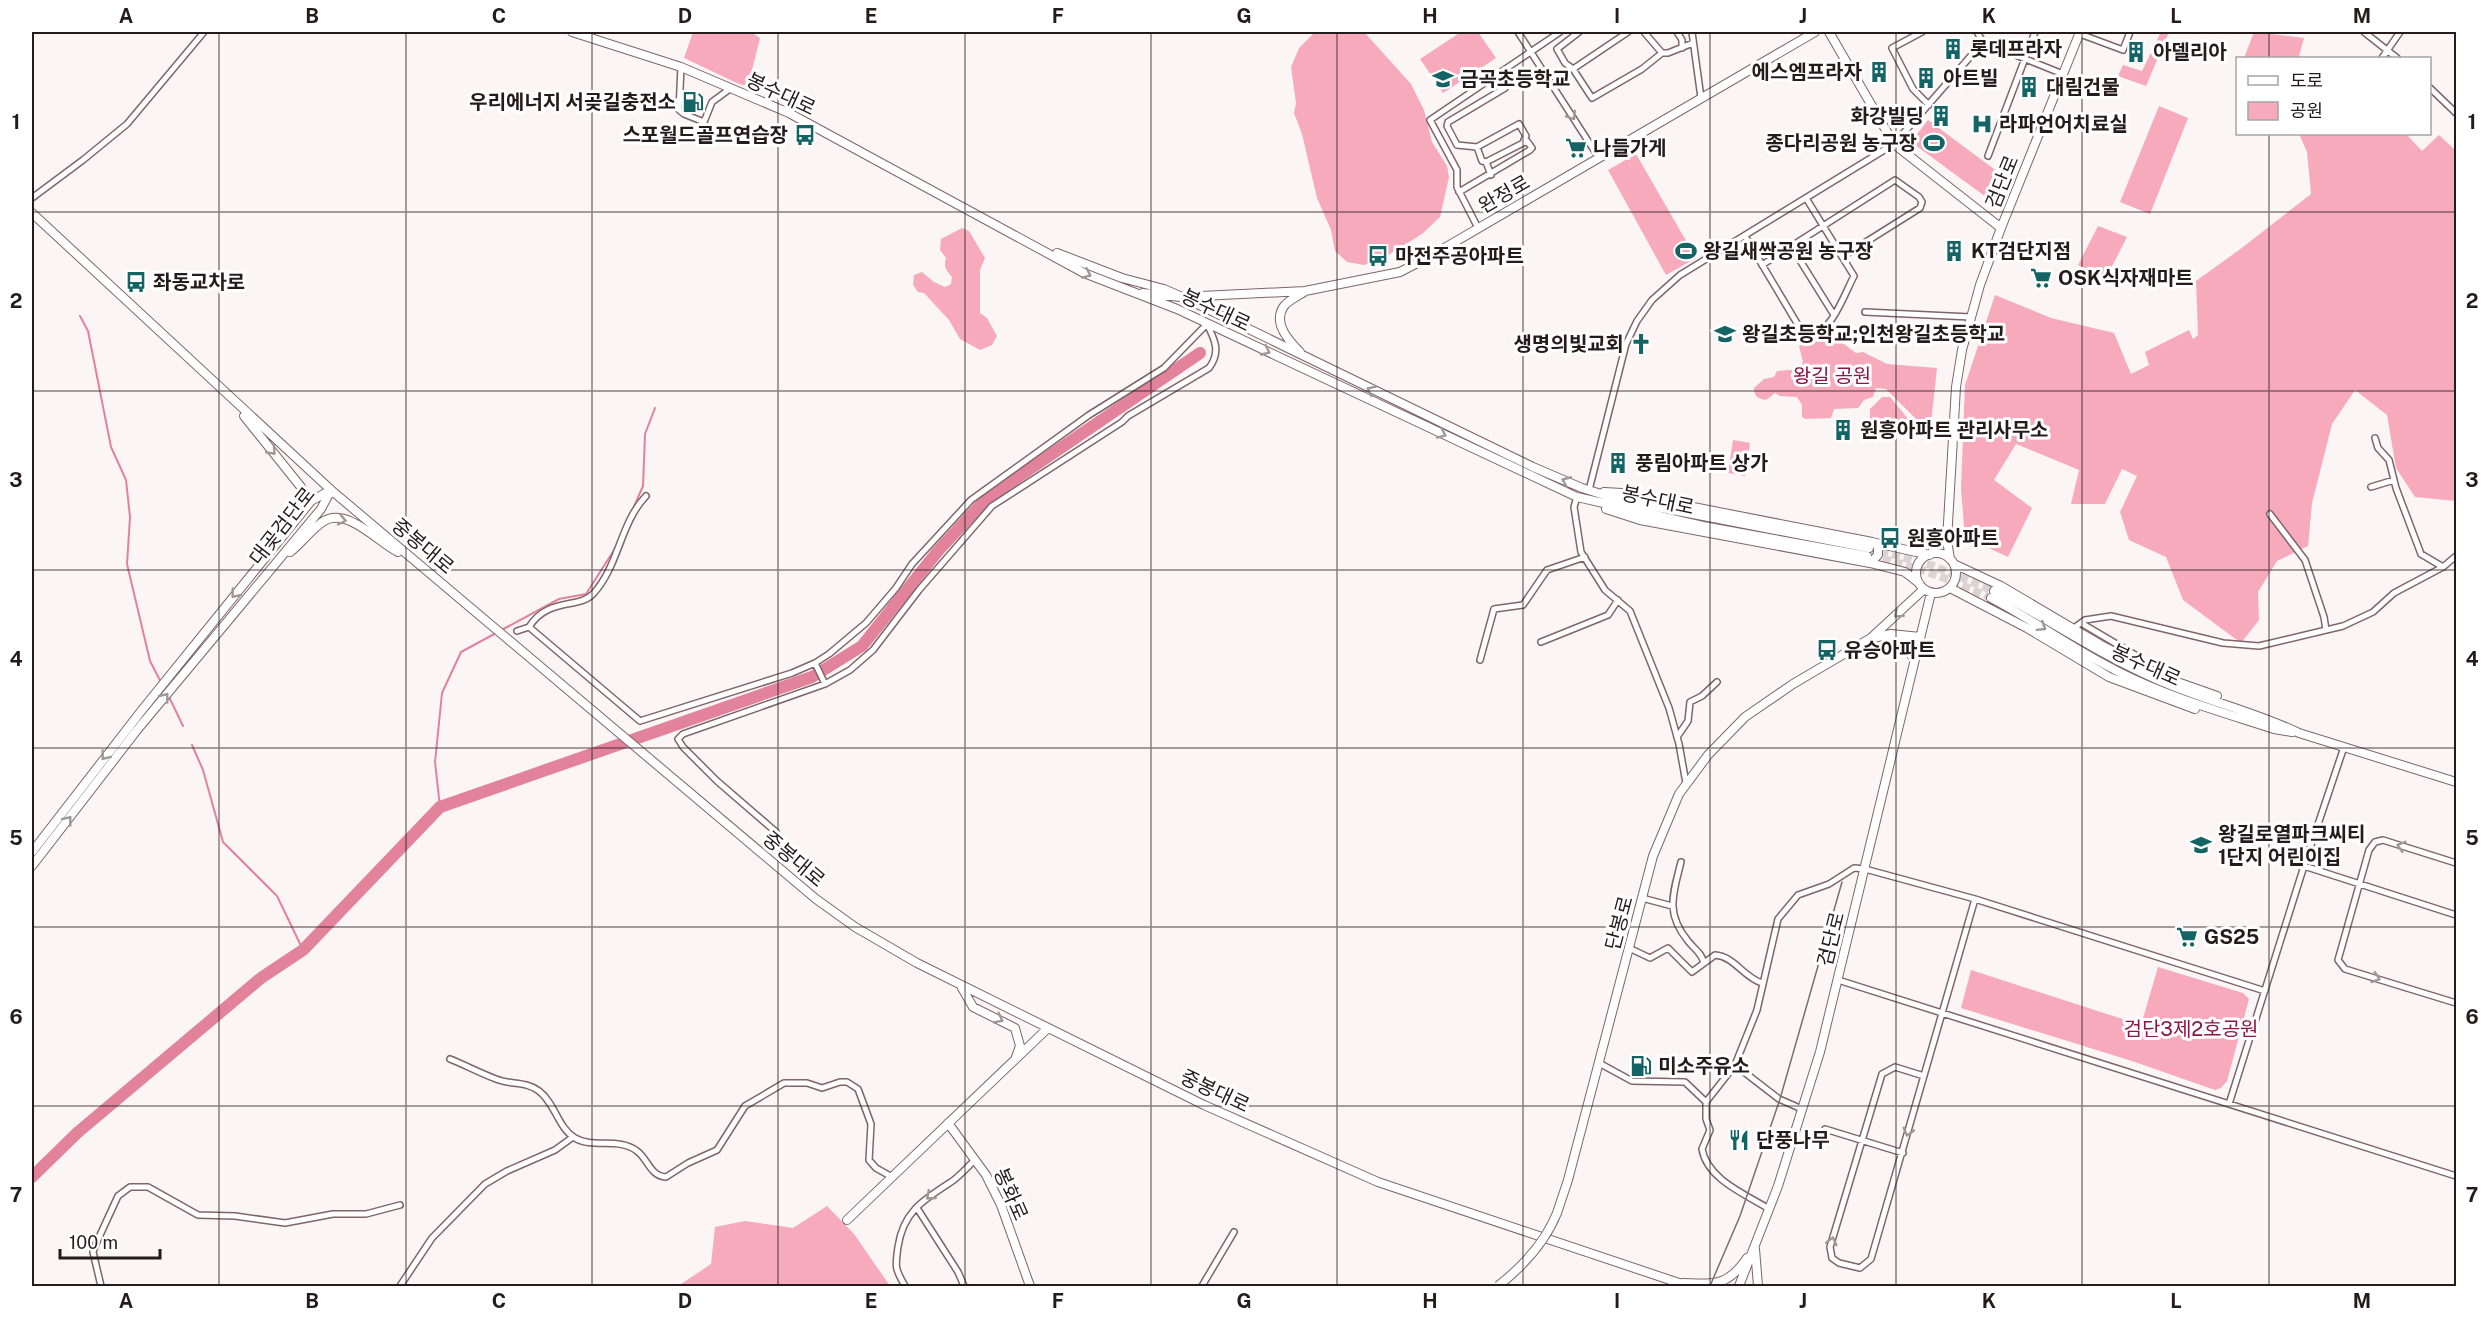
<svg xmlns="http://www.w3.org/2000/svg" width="2488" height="1318" font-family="'Public Sans','Noto Sans KR',sans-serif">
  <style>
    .green { fill: #f7aabc }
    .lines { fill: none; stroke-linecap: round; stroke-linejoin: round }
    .stream { stroke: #e3829b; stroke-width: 2 }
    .river { stroke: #e3829b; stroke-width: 12 }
    .secondary-tunnel { stroke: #dbd4d5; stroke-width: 8; stroke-dasharray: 8 4; stroke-linecap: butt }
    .street-casing { stroke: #7f656b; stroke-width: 8 }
    .secondary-casing { stroke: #7f656b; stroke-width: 10 }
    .street { stroke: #fff; stroke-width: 5 }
    .secondary { stroke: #fff; stroke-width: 8 }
    .tram { stroke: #786f71; stroke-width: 1.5 }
    .secondary-bridge-casing { stroke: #7f656b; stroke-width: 10; stroke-linecap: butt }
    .secondary-bridge { stroke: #fff; stroke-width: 8 }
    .oneway { stroke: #9d9899 }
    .grid { fill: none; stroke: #251b1d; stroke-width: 1.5; stroke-opacity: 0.55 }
    .labels { text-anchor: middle; stroke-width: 6; stroke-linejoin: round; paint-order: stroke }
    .poi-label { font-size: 20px; font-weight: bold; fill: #251b1d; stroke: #fff; text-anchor: start }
    .street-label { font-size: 20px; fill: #251b1d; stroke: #fff }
    .park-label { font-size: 20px; fill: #8b1744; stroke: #fff }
    .neatline { fill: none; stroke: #251b1d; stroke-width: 2 }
    .grid-label { font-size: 20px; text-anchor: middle; font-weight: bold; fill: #251b1d }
  </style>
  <rect width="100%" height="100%" fill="#fbf5f6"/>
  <!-- green -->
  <path class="green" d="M693 32H751L760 38 748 86 739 84 684 58Z
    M1315 32 1365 33 1411 84 1424 110 1432 142 1447 166 1449 177 1440 217 1422 234 1385 257 1364 265 1347 262 1335 251 1331 230 1317 198 1302 134 1294 113 1296 103 1291 67 1299 48Z
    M1461 32H1478L1496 58 1443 93 1420 59Z
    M2161 32H2169L2146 86 2118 76 2123 65 2142 71Z
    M2254 32 2304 38 2299 56 2305 58H2244Z
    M2159 106 2188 118 2150 214 2120 202Z
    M1928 120 2006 178 1990 200 1911 142Z
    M2299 134H2406L2422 151 2439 135 2456 151V501L2415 497 2396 468 2387 415 2355 390 2332 424 2312 503 2308 546 2277 561 2258 592 2259 620 2241 643 2183 600 2166 557 2129 540 2120 512 2137 476 2122 469 2105 504H2071L2079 470 2016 444 1994 480 2032 508 2008 557 1965 537 1961 489 1965 385 1995 295 2051 318 2114 333 2131 374 2149 365 2145 352 2189 330 2193 339 2198 335 2196 281 2239 250 2311 194 2307 152Z
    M1636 154 1696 258 1666 275 1608 170Z
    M2098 226 2127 237 2106 278 2078 265Z
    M962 228 969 231 985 258 980 270V313L987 318 997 336 992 345 980 350 960 339 949 320 924 293 918 292 913 285 914 275 922 272 934 282 945 287 951 284 952 277C947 271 943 267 946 258L940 250 941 239Z
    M1825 330 1856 353 1863 352 1887 364 1937 368 1931 423 1916 419 1886 389 1876 388 1873 397 1864 400 1858 408 1834 409 1831 418 1805 419 1802 417V405L1797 397 1780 396 1775 393 1766 400C1758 399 1754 396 1754 388L1764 379 1774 377 1777 371 1799 369 1803 362 1799 346Z
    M1882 397H1890L1914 426 1870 420V409Z
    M1733 440 1750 443 1745 476 1728 473Z
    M2158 967 2243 993 2249 999 2227 1081 2221 1088 2215 1090 2132 1061 1961 1008 1971 970 2141 1025Z
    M827 1206 854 1234 890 1286H678L711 1264 715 1227 745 1221 793 1228Z"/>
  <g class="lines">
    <!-- stream -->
    <path class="stream" d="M80 316 88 331 111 447 126 480 130 517 127 564 150 661 166 692
      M633 509 643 486 645 434 655 408
      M169 697 183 726
      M192 745 203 770 223 842 277 896 303 950
      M440 807 435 762 442 693 461 652 559 599 586 594 616 547"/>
    <!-- river -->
    <path class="river" d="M32 1177 77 1133 261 978 303 950 440 807 812 677 862 646 938 551 986 499 1200 353"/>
    <!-- secondary-tunnel -->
    <path class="secondary-tunnel" d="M1869 548 1931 565 1994 591
      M1871 557C1913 564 1953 581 1991 598"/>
    <defs>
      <path id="street" d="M1518 32 1599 158
        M1628 32 1573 69 1592 98 1642 69 1662 53H1668L1693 43
        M1644 32 1662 53
        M1677 32 1682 40V48
        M1692 32 1701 98
        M1922 32 1892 48 1913 89 1929 105
        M1977 32 1983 42 2063 74
        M2364 32 2397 58
        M2080 34 2123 50 2130 32
        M2382 58 2400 32
        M681 67 679 110 684 114 704 122 712 102 731 88
        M1573 69 1565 63 1557 49 1579 32
        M2430 88 2456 113
        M1477 147 1457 145 1447 126 1448 122 1505 88
        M1988 156 2035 32
        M1486 162 1482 161 1477 147 1519 124 1526 136 1524 140
        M1459 192 1530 150 1532 148 1527 141 1486 162 1491 175
        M32 198 83 160 127 124 204 32
        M1478 228 1457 187V170L1430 120 1560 32
        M1745 236 1804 335 1809 338C1833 330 1843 297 1854 276L1806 198
        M1791 246 1834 315
        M1762 265 1895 180 1919 197 1922 202 1920 208 1842 257
        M1865 312 1971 317
        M2375 438 2378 448 2389 460 2396 488 2421 554 2443 567
        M2371 487 2394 480
        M1589 490 1626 344 1637 321 1652 300 1680 275 1894 144 1983 42
        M1577 497 1574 507 1581 552 1605 590 1630 611 1669 708 1679 744 1686 783
        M2270 514 2305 560 2324 617 2326 630
        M2081 623 2137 656
        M529 627C548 597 579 609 593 594 619 566 620 523 646 496
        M2074 628 2085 620 2111 616 2223 643 2259 646 2343 626 2373 612 2394 593 2443 567 2456 556
        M517 631 529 627 640 721 792 673 815 663 829 654 866 623 896 588 912 564 971 500 1089 415 1164 368 1207 324C1215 340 1221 352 1209 368L1128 416 1122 422 992 506 919 590 873 650 850 670 825 684 815 663
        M1541 642 1608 615 1618 600
        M1480 660 1494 609 1523 605 1547 570 1585 557
        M1677 737 1688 721 1690 702 1702 696 1717 682
        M776 832 717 781 683 747 678 739 683 734 825 684
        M1681 862C1673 894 1665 913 1688 941 1695 950 1701 952 1704 963
        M2456 863 2383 840 2375 842 2369 850 2338 960 2345 969 2456 1003
        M2304 866 2456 915
        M1642 898 1672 906
        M1629 948 1650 958 1668 948 1692 972 1715 955C1734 956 1744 978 1762 983
        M1838 980 2456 1176
        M450 1059C465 1065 480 1073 496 1079 510 1085 526 1081 539 1091 555 1103 558 1128 575 1138 593 1149 619 1137 637 1151 648 1159 650 1176 666 1177L688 1163 717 1150 745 1106 784 1083H807L822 1088 840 1082H847L858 1089 871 1124 869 1160 876 1168 892 1177
        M1599 1063 1632 1081 1685 1082 1706 1102
        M1735 1065 1779 1099 1802 1109
        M1924 1076 1895 1067 1882 1074 1830 1247 1832 1258 1839 1263 1860 1268 1871 1259 1975 899
        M2229 1104 2304 866 2344 747
        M1825 1129 1903 1153
        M917 1208 958 1272 964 1286
        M1769 1209C1745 1194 1707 1179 1702 1149L1710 1130 1706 1119V1102L1735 1065 1757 1010 1778 919 1798 895 1829 884 1854 868 1865 869 1975 899 2265 991
        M101 1286 93 1252 95 1246 118 1196 130 1187H148L198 1215 235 1216 285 1223 333 1214H366L400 1205
        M400 1286 432 1238 485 1184 507 1171 555 1150 573 1137
        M905 1286C895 1269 895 1267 898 1247 903 1212 923 1200 951 1182 960 1176 967 1167 975 1160
        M1202 1286 1234 1232"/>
      <path id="secondary" d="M572 32 681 67 789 113 1084 273 1177 309 1577 497 1703 526 1867 556
        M1829 32 1894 144 2001 228
        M32 213 331 490 816 899 855 927 917 963 1204 1105 1378 1182 1688 1286
        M1057 253 1122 278 1164 289 1191 301 1533 467 1582 488 1620 500 1869 548
        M1143 293 1181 297 1305 291 1400 272 1429 257 1815 32
        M1300 352C1289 341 1272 323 1284 306 1289 300 1298 296 1304 292
        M244 416 301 487V501L288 524
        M1604 492 1622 493 1872 542 1929 555
        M1606 509 1640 520 1870 563 1905 572 1919 583
        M290 552C302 543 311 529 324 521 347 507 378 542 398 552
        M1916 573a20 20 0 1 1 40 0a20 20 0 1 1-40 0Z
        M1931 554 1947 529
        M1950 559 1947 540 1956 387 1962 350 1980 285 2001 228 2080 32
        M1870 563 1878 555V547L1875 543
        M1954 564 2001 586 2101 645 2166 678 2217 696
        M1950 588 2027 628 2109 677 2195 709
        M1994 591C2049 619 2100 655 2156 679 2203 700 2253 711 2299 733L2456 782
        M1991 598C2035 621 2074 650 2119 672 2168 697 2222 712 2274 729L2292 732
        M1884 637 1899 640 1915 660
        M1873 638 1891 634 1920 637
        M32 852 142 710 311 501 329 491
        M32 866 137 730 321 509 331 490
        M962 988 973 1007 1015 1028 1020 1046 1016 1057
        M948 1123 986 1175 1001 1205 1030 1286
        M1557 1213 1568 1180 1653 856 1679 794 1708 755 1745 717 1793 684 1871 638 1924 589
        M847 1220 1047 1029
        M1755 1249 1758 1286
        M1683 1283C1715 1284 1727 1287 1747 1258
        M1739 1286 1778 1186 1820 1052 1931 593"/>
    </defs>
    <!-- street casing -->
    <use href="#street" class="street-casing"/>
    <!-- secondary casing -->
    <use href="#secondary" class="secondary-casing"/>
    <!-- street -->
    <use href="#street" class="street"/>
    <!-- secondary -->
    <use href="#secondary" class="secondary"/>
    <!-- tram -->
    <path class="tram" d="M1710 1286 1740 1216 1780 1099 1842 882"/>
    <defs>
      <path id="secondary-bridge" d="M1498 1286C1522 1267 1545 1243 1557 1213"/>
    </defs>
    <!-- secondary-bridge casing -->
    <use href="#secondary-bridge" class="secondary-bridge-casing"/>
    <!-- secondary-bridge -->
    <use href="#secondary-bridge" class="secondary-bridge"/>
  </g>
  <!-- one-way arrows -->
  <defs><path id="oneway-chevron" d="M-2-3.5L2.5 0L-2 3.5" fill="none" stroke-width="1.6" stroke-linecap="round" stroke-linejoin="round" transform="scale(1.5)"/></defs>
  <g class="oneway">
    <use href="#oneway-chevron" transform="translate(1572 116) rotate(57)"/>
    <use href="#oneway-chevron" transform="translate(1087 274) rotate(24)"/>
    <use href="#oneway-chevron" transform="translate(1266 351) rotate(25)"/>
    <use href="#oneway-chevron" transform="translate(1371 390) rotate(-154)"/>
    <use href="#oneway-chevron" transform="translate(1442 434) rotate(25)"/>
    <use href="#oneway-chevron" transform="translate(272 451) rotate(48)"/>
    <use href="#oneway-chevron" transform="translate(1566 481) rotate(-157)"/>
    <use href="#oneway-chevron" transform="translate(342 520) rotate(12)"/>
    <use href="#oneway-chevron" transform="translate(235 594) rotate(129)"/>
    <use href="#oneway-chevron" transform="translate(1898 614) rotate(138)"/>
    <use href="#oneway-chevron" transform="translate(2042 627) rotate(32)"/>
    <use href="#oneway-chevron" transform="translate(165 697) rotate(-51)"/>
    <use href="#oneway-chevron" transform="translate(105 756) rotate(128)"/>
    <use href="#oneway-chevron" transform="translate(68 820) rotate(-52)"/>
    <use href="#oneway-chevron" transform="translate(2401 846) rotate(-163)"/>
    <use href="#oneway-chevron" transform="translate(2376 978) rotate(18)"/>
    <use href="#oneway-chevron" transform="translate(999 1019) rotate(27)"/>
    <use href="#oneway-chevron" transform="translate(1908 1132) rotate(105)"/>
    <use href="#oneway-chevron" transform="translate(930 1196) rotate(139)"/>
    <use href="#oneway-chevron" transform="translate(1832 1241) rotate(-76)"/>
  </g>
  <!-- grid -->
  <path class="grid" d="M219 32V1286M406 32V1286M592 32V1286M778 32V1286M965 32V1286M1151 32V1286M1337 32V1286M1523 32V1286M1710 32V1286M1896 32V1286M2082 32V1286M2269 32V58M2269 134V1286M32 212H2456M32 391H2456M32 570H2456M32 748H2456M32 927H2456M32 1106H2456"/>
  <!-- icons -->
  <defs>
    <symbol id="building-bare" viewBox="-9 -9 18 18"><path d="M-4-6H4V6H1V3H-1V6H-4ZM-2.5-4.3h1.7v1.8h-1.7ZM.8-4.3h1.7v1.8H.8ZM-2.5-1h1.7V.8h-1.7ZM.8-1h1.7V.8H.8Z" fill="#146465" stroke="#fff" stroke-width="2.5" paint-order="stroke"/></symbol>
    <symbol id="school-bare" viewBox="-9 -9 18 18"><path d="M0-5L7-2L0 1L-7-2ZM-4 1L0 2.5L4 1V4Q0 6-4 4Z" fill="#146465" stroke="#fff" stroke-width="2.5" paint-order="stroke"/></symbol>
    <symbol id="fuel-bare" viewBox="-9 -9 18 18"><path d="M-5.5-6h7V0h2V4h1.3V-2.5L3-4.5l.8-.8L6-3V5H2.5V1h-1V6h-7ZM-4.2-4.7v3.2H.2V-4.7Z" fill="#146465" stroke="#fff" stroke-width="2.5" paint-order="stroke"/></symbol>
    <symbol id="hospital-bare" viewBox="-9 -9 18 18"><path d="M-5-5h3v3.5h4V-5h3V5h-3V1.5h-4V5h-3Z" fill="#146465" stroke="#fff" stroke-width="2.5" paint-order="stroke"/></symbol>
    <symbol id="bus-bare" viewBox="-9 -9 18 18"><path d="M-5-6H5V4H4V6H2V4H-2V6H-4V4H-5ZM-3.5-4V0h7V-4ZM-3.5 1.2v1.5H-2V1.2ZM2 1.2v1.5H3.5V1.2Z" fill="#146465" stroke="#fff" stroke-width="2.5" paint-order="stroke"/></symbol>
    <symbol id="stadium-bare" viewBox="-9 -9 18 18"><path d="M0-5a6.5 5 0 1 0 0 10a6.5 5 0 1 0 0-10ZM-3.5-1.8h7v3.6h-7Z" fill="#146465" stroke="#fff" stroke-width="2.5" paint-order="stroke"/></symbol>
    <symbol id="supermarket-bare" viewBox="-9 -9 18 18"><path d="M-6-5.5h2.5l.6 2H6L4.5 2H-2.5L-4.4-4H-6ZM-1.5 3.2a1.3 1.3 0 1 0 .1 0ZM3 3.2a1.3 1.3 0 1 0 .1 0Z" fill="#146465" stroke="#fff" stroke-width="2.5" paint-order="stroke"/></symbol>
    <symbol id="church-bare" viewBox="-9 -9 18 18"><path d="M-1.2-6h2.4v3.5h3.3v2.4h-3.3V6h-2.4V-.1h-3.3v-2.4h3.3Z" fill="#146465" stroke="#fff" stroke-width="2.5" paint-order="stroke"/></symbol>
    <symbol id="restaurant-bare" viewBox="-9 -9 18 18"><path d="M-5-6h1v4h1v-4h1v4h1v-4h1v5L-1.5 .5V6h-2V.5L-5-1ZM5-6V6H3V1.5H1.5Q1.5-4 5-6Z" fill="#146465" stroke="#fff" stroke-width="2.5" paint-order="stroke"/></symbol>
  </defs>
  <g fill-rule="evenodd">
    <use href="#building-bare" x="1938" y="34" width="30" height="30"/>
    <use href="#building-bare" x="2121" y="37" width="30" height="30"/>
    <use href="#building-bare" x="1864" y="57" width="30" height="30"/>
    <use href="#building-bare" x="1911" y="63" width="30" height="30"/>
    <use href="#school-bare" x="1428" y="64" width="30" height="30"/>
    <use href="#building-bare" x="2014" y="72" width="30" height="30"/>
    <use href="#fuel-bare" x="678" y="87" width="30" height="30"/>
    <use href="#building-bare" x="1926" y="101" width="30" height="30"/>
    <use href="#hospital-bare" x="1967" y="109" width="30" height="30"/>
    <use href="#bus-bare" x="790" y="120" width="30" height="30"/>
    <use href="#stadium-bare" x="1919" y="128" width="30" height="30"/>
    <use href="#supermarket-bare" x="1561" y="133" width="30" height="30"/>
    <use href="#stadium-bare" x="1671" y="236" width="30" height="30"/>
    <use href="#building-bare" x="1939" y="236" width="30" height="30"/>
    <use href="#bus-bare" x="1363" y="241" width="30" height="30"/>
    <use href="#supermarket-bare" x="2026" y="263" width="30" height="30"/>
    <use href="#bus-bare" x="121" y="267" width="30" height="30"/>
    <use href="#school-bare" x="1710" y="319" width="30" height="30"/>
    <use href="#church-bare" x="1626" y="329" width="30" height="30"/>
    <use href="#building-bare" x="1828" y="415" width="30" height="30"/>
    <use href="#building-bare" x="1603" y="448" width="30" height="30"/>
    <use href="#bus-bare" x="1875" y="523" width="30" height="30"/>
    <use href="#bus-bare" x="1812" y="635" width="30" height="30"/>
    <use href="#school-bare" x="2186" y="830" width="30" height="30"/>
    <use href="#supermarket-bare" x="2172" y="922" width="30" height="30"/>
    <use href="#fuel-bare" x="1626" y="1051" width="30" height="30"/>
    <use href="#restaurant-bare" x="1724" y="1125" width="30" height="30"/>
  </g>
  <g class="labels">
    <!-- poi labels -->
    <g class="poi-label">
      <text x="1970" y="56">롯데프라자</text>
      <text x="2153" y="59">아델리아</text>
      <text x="1862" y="79" text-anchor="end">에스엠프라자</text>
      <text x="1943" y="85">아트빌</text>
      <text x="1460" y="86">금곡초등학교</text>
      <text x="2046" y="94">대림건물</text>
      <text x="676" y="109" text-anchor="end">우리에너지 서곶길충전소</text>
      <text x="1924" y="123" text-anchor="end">화강빌딩</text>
      <text x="1999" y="131">라파언어치료실</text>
      <text x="788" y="142" text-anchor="end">스포월드골프연습장</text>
      <text x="1917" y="150" text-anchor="end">종다리공원 농구장</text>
      <text x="1593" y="155">나들가게</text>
      <text x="1703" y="258">왕길새싹공원 농구장</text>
      <text x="1971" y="258">KT검단지점</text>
      <text x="1395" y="263">마전주공아파트</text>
      <text x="2058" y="285">OSK식자재마트</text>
      <text x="153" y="289">좌동교차로</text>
      <text x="1742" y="341">왕길초등학교;인천왕길초등학교</text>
      <text x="1624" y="351" text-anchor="end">생명의빛교회</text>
      <text x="1860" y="437">원흥아파트 관리사무소</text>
      <text x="1635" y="470">풍림아파트 상가</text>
      <text x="1907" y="545">원흥아파트</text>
      <text x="1844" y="657">유승아파트</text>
      <text x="2218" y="841">왕길로열파크씨티<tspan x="2218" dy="23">1단지 어린이집</tspan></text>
      <text x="2204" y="944">GS25</text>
      <text x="1658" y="1073">미소주유소</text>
      <text x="1756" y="1147">단풍나무</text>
    </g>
    <!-- street labels -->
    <g class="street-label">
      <text transform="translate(781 94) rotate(25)" y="7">봉수대로</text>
      <text transform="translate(2002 182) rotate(-68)" y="7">검단로</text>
      <text transform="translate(1504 194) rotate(-30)" y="7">완정로</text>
      <text transform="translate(1216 310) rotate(25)" y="7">봉수대로</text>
      <text transform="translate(1658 500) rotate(12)" y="7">봉수대로</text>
      <text transform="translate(282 526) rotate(-52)" y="7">대곶검단로</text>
      <text transform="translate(423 546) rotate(40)" y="7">중봉대로</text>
      <text transform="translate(2146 665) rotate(24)" y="7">봉수대로</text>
      <text transform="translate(794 859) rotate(40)" y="7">중봉대로</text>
      <text transform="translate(1619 923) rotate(-75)" y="7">단봉로</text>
      <text transform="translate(1831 939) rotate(-76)" y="7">검단로</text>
      <text transform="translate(1215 1091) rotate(25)" y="7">중봉대로</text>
      <text transform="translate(1011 1194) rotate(66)" y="7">봉화로</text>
    </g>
    <!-- park labels -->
    <g class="park-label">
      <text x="1832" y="383">왕길 공원</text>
      <text x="2191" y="1036">검단3제2호공원</text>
    </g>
  </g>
  <!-- border -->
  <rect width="2488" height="1318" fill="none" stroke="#ffffff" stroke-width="66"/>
  <!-- legend -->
  <rect x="2236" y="57" width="195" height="78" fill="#ffffff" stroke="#a8a4a5" stroke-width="1.5"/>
  <rect x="2248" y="76" width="30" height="9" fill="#ffffff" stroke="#a8a4a5" stroke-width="1.5"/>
  <text x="2290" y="87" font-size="18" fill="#251b1d">도로</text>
  <rect x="2248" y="102" width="30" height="18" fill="#f7aabc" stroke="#a8a4a5" stroke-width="1.5"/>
  <text x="2290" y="117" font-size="18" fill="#251b1d">공원</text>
  <!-- scale -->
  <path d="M60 1249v9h100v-9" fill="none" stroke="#251b1d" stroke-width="3"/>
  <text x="69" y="1249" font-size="18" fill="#251b1d" stroke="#ffffff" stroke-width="4.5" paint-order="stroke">100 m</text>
  <rect x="33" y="33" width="2422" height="1252" class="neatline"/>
  <g class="grid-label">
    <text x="126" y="23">A</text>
    <text x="312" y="23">B</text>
    <text x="499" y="23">C</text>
    <text x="685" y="23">D</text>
    <text x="871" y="23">E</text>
    <text x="1058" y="23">F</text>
    <text x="1244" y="23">G</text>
    <text x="1430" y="23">H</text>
    <text x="1617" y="23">I</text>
    <text x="1803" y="23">J</text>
    <text x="1989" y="23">K</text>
    <text x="2176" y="23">L</text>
    <text x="2362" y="23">M</text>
    <text x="16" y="129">1</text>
    <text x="2472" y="129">1</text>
    <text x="16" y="308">2</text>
    <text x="2472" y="308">2</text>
    <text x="16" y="487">3</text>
    <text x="2472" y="487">3</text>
    <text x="16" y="666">4</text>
    <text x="2472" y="666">4</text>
    <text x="16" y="845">5</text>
    <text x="2472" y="845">5</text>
    <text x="16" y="1024">6</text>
    <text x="2472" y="1024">6</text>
    <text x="16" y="1202">7</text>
    <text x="2472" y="1202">7</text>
    <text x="126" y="1308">A</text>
    <text x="312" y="1308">B</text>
    <text x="499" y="1308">C</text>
    <text x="685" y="1308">D</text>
    <text x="871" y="1308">E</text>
    <text x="1058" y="1308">F</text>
    <text x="1244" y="1308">G</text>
    <text x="1430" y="1308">H</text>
    <text x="1617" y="1308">I</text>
    <text x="1803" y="1308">J</text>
    <text x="1989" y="1308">K</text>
    <text x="2176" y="1308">L</text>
    <text x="2362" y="1308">M</text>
  </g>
</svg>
